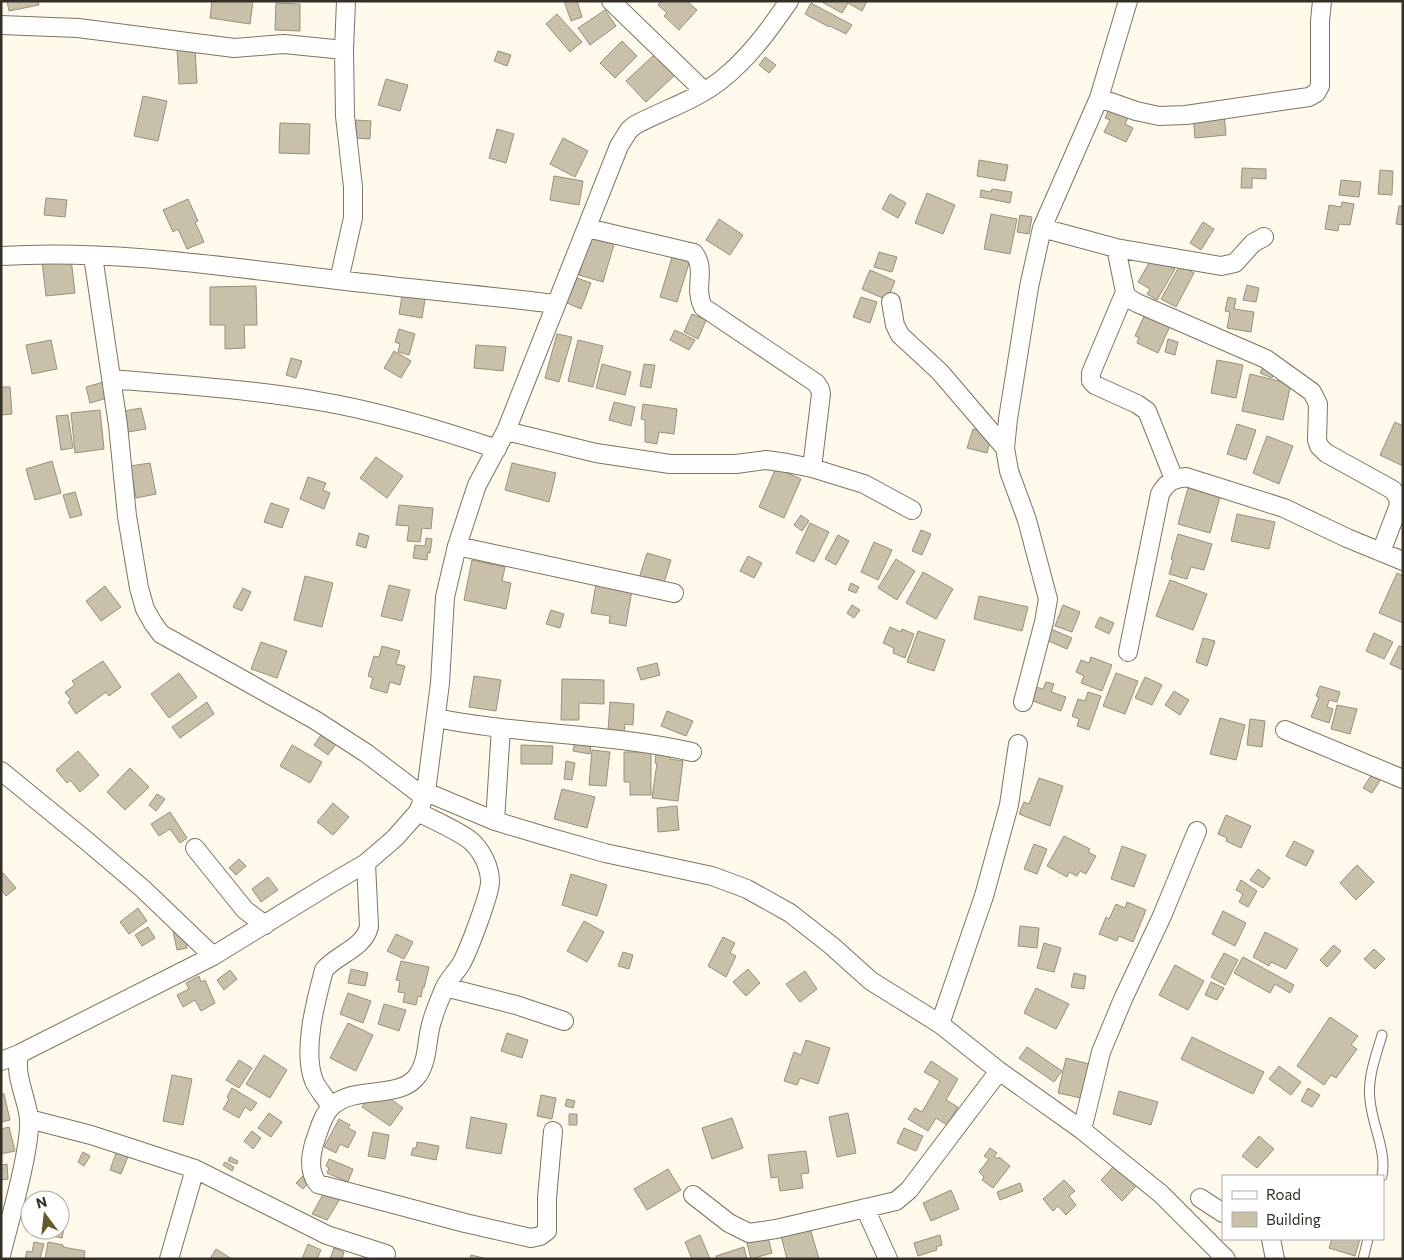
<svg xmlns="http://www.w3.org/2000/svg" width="1404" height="1260" font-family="Commissioner,sans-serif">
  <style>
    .building { fill: #c8c0a9; stroke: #99907b }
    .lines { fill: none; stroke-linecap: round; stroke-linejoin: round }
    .service-casing { stroke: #7d7560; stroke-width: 11 }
    .minor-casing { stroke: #7d7560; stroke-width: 20 }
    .service { stroke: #fff; stroke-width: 9 }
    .minor { stroke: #fff; stroke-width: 18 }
  </style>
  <rect width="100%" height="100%" fill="#fffaec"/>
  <!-- building -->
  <path class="building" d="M7 1H38L39 5 9 11Z
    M212 1H253L250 24 210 18Z
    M564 1H577L582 17 571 21Z
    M661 1H687L697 10 679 30 664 16 667 13 658 5Z
    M820 1H867L862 11 848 3 842 13Z
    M276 3 300 4V31L275 30Z
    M811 3 852 25 846 34 830 26 829 27 805 14Z
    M605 10 616 26 590 45 578 28Z
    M557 14 582 42 570 52 546 24Z
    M622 41 637 56 615 78 600 63Z
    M195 48 197 83 179 84 177 49Z
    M498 51 511 55 507 66 494 61Z
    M655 54 675 75 646 102 626 81Z
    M765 57 776 65 769 73 759 65Z
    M386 79 408 85 400 111 378 105Z
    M143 96 167 101 158 141 134 136Z
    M1110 107 1129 116 1125 124 1133 128 1126 142 1104 132 1110 120 1105 118Z
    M1224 112 1226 135 1195 138 1193 115Z
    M356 120 371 121 370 139 355 138Z
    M280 123 310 124 309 154 279 153Z
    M497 129 514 134 506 163 489 158Z
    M563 138 588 151 575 177 550 164Z
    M979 160 1008 165 1005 181 977 176Z
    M1242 168 1266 169V179L1252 178V188H1241Z
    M1380 170 1393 171 1392 195 1378 194Z
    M554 176 583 181 579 205 550 200Z
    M1341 180 1361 182 1359 197 1339 195Z
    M992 189 1012 192 1010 203 980 197 981 190 991 192Z
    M927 193 955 205 943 234 915 223Z
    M890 194 906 203 898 218 882 209Z
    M46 198 67 200 65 217 44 215Z
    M188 199 198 221 195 222 204 242 187 249 178 229 173 232 163 210Z
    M1342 202 1354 204 1350 225 1339 224 1338 231 1325 229 1329 205 1341 207Z
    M1399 206H1403V225L1396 224Z
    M991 214 1017 219 1010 254 984 249Z
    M1020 215 1032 217 1029 234 1017 232Z
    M719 219 743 235 730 255 706 240Z
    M1203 222 1214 229 1201 250 1190 243Z
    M591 234 615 241 603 282 579 275Z
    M674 251 691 257 677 302 660 297Z
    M879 252 897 257 892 272 874 267Z
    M1153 256 1175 269 1157 300 1147 294 1150 289 1138 282Z
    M71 258 75 293 46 296 42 261Z
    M1180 265 1194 273 1176 307 1161 299Z
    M870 270 895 281 887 300 862 289Z
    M577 278 591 283 581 309 567 303Z
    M1247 285 1259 288 1256 302 1243 300Z
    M256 286 257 325H244L245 348 225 349V325H210V287Z
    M403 290 426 294 422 318 399 314Z
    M861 297 877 302 870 323 853 317Z
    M1228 297 1236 299 1234 309 1254 312 1251 332 1227 328 1230 312 1225 311Z
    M692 314 706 320 698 339 684 332Z
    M1145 314 1170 326 1158 353 1137 343 1139 337 1135 336Z
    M399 329 415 334 409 355 398 352 400 344 395 342Z
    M675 330 695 340 689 350 670 340Z
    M557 334 572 337 559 382 545 378Z
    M1168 339 1178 342 1175 355 1165 352Z
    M51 340 57 369 32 374 26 345Z
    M578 340 603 346 593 387 568 381Z
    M476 345 506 347 503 371 474 368Z
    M394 351 411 361 401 378 384 368Z
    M291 358 302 361 296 378 286 375Z
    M1217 360 1243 365 1236 398 1211 393Z
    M1265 363 1276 367 1272 378 1260 373Z
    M602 364 631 372 625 395 596 388Z
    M644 364 655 365 651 388 640 386Z
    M1250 374 1291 384 1283 420 1242 411Z
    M107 381 111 397 90 403 86 387Z
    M1 387H10L12 414 1 415Z
    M614 402 635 407 631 426 609 420Z
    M643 404 677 409 674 434 659 432 657 444 645 442V420L641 419Z
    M141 408 146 429 128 432 124 411Z
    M100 410 104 449 75 453 71 413Z
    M68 415 73 448 61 450 56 416Z
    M1395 422 1403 426V466L1380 455Z
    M1237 424 1256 430 1246 460 1227 454Z
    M973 429 992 434 987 453 967 448Z
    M1267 436 1293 446 1279 484 1253 473Z
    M376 457 403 476 387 498 360 478Z
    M52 461 61 493 35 500 26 469Z
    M150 463 156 494 136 498 130 466Z
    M512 463 556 473 549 502 505 490Z
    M776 468 801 479 784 518 759 507Z
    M308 477 326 483 323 490 330 493 324 509 300 499Z
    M1188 488 1220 497 1210 533 1178 524Z
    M75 492 82 515 70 518 63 495Z
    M271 503 289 509 282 528 264 522Z
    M399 505 433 508 431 529 422 528 420 542 407 541 409 526 396 525Z
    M1237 514 1275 522 1269 549 1231 541Z
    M801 515 809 521 802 531 794 525Z
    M810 523 829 532 814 562 796 553Z
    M921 530 931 534 922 555 912 551Z
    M359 533 369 536 366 548 356 545Z
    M1178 534 1212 544 1204 570 1191 567 1187 579 1169 574 1173 560 1171 559Z
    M838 535 849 541 836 565 825 559Z
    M426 538 432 539 430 553 428 552 427 560 413 558 415 545 425 546Z
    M874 542 892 550 878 580 861 572Z
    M647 553 671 560 664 583 639 578Z
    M748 556 762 563 754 578 740 571Z
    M896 559 915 571 897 600 878 588Z
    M472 560 505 567 502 581 511 583 506 609 464 600Z
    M923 572 953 589 936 619 906 603Z
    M1397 573 1403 576V623L1379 613Z
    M305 576 333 583 322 627 294 620Z
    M1170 580 1207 594 1193 630 1156 616Z
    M851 583 859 587 856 593 848 590Z
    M596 584 632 590 626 626 609 623 610 616 591 613Z
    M389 585 410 590 402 621 381 616Z
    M105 586 121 607 101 621 86 601Z
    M243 588 251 592 242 611 233 607Z
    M979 596 1028 607 1022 631 974 619Z
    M852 605 860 610 854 618 847 613Z
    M1063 605 1080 612 1072 632 1055 626Z
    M551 610 564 614 560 628 546 624Z
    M1100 617 1114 623 1109 634 1095 627Z
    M890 627 901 632 902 629 914 634 905 658 893 653 894 648 883 643Z
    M1051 629 1072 638 1067 649 1046 640Z
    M918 631 945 640 934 671 907 662Z
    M1374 633 1393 642 1384 659 1366 651Z
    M1203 638 1215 641 1207 666 1196 662Z
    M261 642 287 651 277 678 251 669Z
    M382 646 400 651 396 664 405 666 400 685 390 682 387 693 370 688 373 678 368 676 374 656 379 657Z
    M1399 646 1403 647V670L1390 664Z
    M1091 657 1112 665 1102 691 1081 683 1084 676 1076 672 1081 660 1089 663Z
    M103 661 121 687 109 696 106 692 76 714 68 702 71 700 65 692 75 685 72 681Z
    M657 663 660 675 641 680 637 668Z
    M179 673 197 697 169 718 151 694Z
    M1116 673 1138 681 1125 714 1103 706Z
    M474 676 501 680 496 711 469 707Z
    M1145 677 1162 685 1152 705 1135 698Z
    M562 679 604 680V704L579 703V720H561Z
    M1046 682 1054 684 1051 692 1066 697 1061 711 1027 699 1032 686 1043 689Z
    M1320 686 1340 692 1337 702 1329 700 1327 707 1333 709 1329 723 1311 717 1319 697 1316 696Z
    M1174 691 1189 700 1180 715 1165 705Z
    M1088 692 1101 696 1089 730 1077 726 1079 719 1072 716 1078 699 1085 701Z
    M207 702 214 714 180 738 172 727Z
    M610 702 634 704 633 725 625 724 624 732 608 731Z
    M1337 705 1357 709 1350 734 1331 729Z
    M667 711 693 721 686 736 661 726Z
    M1220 718 1245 725 1236 760 1210 754Z
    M1250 719 1265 721 1262 747 1247 745Z
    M323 732 337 743 328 755 314 745Z
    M575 741 591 743 590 754 573 751Z
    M292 745 322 762 310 783 280 766Z
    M521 745 553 746 552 764H521Z
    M592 750 610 752 606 786 589 785Z
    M78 751 99 775 80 792 70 780 67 783 56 770Z
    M624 752H651V795H630V782H624Z
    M656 753 671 755 670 759 683 761 678 801 652 798 657 763H655Z
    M566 761 575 763 572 780 564 779Z
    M130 768 149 787 125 810 107 792Z
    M1374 771 1383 776 1372 793 1363 788Z
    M1039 778 1063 786 1050 826 1019 814 1024 802 1029 804Z
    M562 789 595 797 587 828 554 819Z
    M157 794 165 799 156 811 149 805Z
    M333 803 349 817 333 835 317 822Z
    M677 806 679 830 658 832 657 808Z
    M170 812 187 838 180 843 170 829 159 836 151 824Z
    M1226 815 1251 826 1241 848 1226 841 1227 838 1218 834Z
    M1064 836 1090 849 1088 852 1096 856 1086 874 1080 871 1077 876 1069 872 1067 877 1047 866Z
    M1294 841 1314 851 1306 866 1286 856Z
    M1034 844 1047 849 1037 874 1024 869Z
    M1122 846 1146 855 1134 887 1111 879Z
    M239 859 246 866 236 875 229 868Z
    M1357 865 1374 882 1356 900 1340 883Z
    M1258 869 1270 878 1263 888 1250 880Z
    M3 873 16 888 6 896 1 890V874Z
    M571 874 607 885 597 916 562 905Z
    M268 877 278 890 261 902 252 889Z
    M1241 880 1257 891 1248 907 1239 902 1243 894 1236 890Z
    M1127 902 1146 910 1133 942 1119 936 1117 941 1099 934 1106 917 1109 919 1116 904 1125 908Z
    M138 908 147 921 129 934 120 922Z
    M1223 911 1246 923 1235 946 1212 934Z
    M584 921 604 932 587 962 567 951Z
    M1020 926 1039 928 1037 948 1018 946Z
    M148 927 155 938 142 946 135 935Z
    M183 929 187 948 177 950 173 931Z
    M1265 932 1298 949 1286 969 1271 962 1269 966 1253 957Z
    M396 934 413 942 404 959 387 951Z
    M723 937 735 943 730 953 736 956 726 977 708 966Z
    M1044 943 1061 948 1054 972 1037 968Z
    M1334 945 1341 951 1327 967 1320 960Z
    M1374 949 1385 959 1375 969 1364 959Z
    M623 952 633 955 629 969 618 966Z
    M1224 953 1238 960 1225 985 1211 977Z
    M1243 957 1294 985 1290 993 1275 984 1270 993 1234 973Z
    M401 961 429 967 424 988 423 987 421 997 418 996 416 1005 403 1002 405 993 398 992 400 981 396 980Z
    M1175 965 1204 981 1188 1010 1159 995Z
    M351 969 368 973 365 986 348 983Z
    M748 969 760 983 746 996 733 982Z
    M230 970 237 979 224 990 217 980Z
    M805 971 817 989 800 1002 786 984Z
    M1074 973 1086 976 1084 989 1071 987Z
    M199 976 201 982 205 980 215 1003 201 1011 195 1000 183 1007 177 995 189 989 186 983Z
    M1211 982 1224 988 1217 1000 1205 995Z
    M1036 988 1069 1004 1056 1029 1024 1013Z
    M348 993 371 1001 363 1023 340 1014Z
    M384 1004 406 1010 399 1031 378 1024Z
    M1330 1017 1358 1036 1351 1045 1357 1049 1336 1078 1331 1075 1324 1085 1297 1066Z
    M348 1023 373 1035 356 1071 330 1058Z
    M507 1033 528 1040 522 1058 501 1051Z
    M1192 1037 1264 1072 1253 1094 1181 1059Z
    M806 1040 830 1048 818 1084 800 1078 797 1085 784 1081 794 1052 801 1055Z
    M1027 1047 1062 1071 1054 1082 1019 1058Z
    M264 1055 287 1070 270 1098 246 1084Z
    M1066 1058 1089 1064 1081 1098 1058 1093Z
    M239 1060 252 1068 239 1088 226 1080Z
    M931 1061 958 1079 946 1100 958 1107 947 1125 936 1118 928 1131 908 1119 915 1108 922 1112 940 1081 924 1072Z
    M1279 1066 1301 1082 1291 1095 1269 1079Z
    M172 1075 192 1079 183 1125 163 1121Z
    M232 1088 257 1103 251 1111 245 1107 239 1118 223 1109 229 1099 227 1097Z
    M1308 1088 1320 1095 1312 1107 1301 1101Z
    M1119 1091 1158 1102 1151 1125 1113 1114Z
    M1 1094H4L10 1120 1 1122Z
    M370 1094H384L403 1108 390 1126 362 1107Z
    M541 1095 556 1098 552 1119 537 1116Z
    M567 1099 575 1101 573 1108 565 1106Z
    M269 1113 282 1122 271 1137 258 1128Z
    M848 1113 856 1153 837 1157 829 1117Z
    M569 1114H577V1125H569Z
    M471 1117 507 1124 501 1154 466 1148Z
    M732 1118 743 1148 712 1159 702 1128Z
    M339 1119 350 1125 348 1128 356 1132 348 1148 340 1144 336 1153 324 1147Z
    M9 1127 15 1151 1 1154V1129Z
    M904 1128 923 1136 916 1151 897 1143Z
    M252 1131 261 1138 253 1149 244 1141Z
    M373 1132 389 1135 385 1159 368 1156Z
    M1259 1136 1274 1149 1257 1168 1242 1156Z
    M417 1142 439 1146 436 1160 411 1155 413 1148H416Z
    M990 1148 997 1153 994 1156 998 1159 999 1157 1010 1166 993 1188 982 1180 984 1177 979 1172 989 1159 984 1156Z
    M117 1150 129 1154 121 1174 110 1170Z
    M806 1151 809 1173 801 1174 803 1188 780 1191 778 1177 771 1178 768 1155Z
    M83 1152 90 1156 84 1166 78 1162Z
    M230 1157 238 1161 237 1164 228 1161Z
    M329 1159 353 1169 348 1182 327 1173 329 1168 326 1166Z
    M225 1162 234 1167 232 1171 223 1165Z
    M7 1164 8 1179 1 1180V1165Z
    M1115 1165 1137 1185 1122 1201 1101 1180Z
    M668 1169 681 1190 647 1210 634 1189Z
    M305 1174 311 1180 303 1189 296 1183Z
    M1064 1180 1075 1191 1069 1196 1076 1205 1066 1215 1058 1206 1053 1211 1043 1199Z
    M1020 1183 1023 1191 1000 1200 997 1192Z
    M951 1190 959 1209 931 1221 923 1203Z
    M325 1191 340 1199 327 1220 312 1214Z
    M60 1207 68 1208 62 1238 43 1234 44 1230H60Z
    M810 1228 819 1259H787L781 1236Z
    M767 1233 772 1253 751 1259 746 1239Z
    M700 1235 710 1259H692L685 1242Z
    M940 1235 942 1245 936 1247 937 1250 918 1256 914 1243Z
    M1332 1239H1360L1355 1256 1329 1248Z
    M34 1242 44 1244 40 1259H25L27 1251 32 1252Z
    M48 1242 63 1245V1247L85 1251 84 1259H45Z
    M308 1244 321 1250 317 1259H302Z
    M744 1247 747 1259H717L716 1256Z
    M334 1248 344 1252 342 1259H330Z
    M216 1249 232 1259H210Z
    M471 1255 488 1259H470Z"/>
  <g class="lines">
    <defs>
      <path id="service" d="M1382 1035C1376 1056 1367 1078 1370 1100 1372 1125 1387 1151 1382 1176
        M1363 1259 1368 1239"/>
      <path id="minor" d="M611 1 704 91
        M1 25 78 28 234 48 284 44 344 50
        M1099 98 1136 111 1159 116 1186 115 1309 97 1316 93 1320 86V21L1322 1
        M587 228 694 253C707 271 693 286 703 307L816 383 820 389 821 394 812 468
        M1042 228 1116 248 1221 266 1235 263 1253 243 1264 237
        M1116 248 1125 292 1127 297 1137 303 1266 359 1312 392 1318 404 1317 440 1319 446 1326 453 1393 490 1398 498 1399 505 1381 552
        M1 256C114 249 226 267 338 280 410 289 483 295 556 304
        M93 256 118 425 127 516 139 588 145 609 153 623 161 634 315 720 366 753 424 797
        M339 280 353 218V187L345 116 344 50 346 1
        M1125 292 1091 373V381L1095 385 1137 404 1147 411 1174 479
        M891 302 895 325 900 335 940 372 1005 448
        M111 379C179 385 249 389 318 401 379 411 438 429 497 449
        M506 431 596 453 670 464H736L766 460 787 463 812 468 864 484 912 510
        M457 546 674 593
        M1128 652 1160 494C1167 482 1172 479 1186 477L1284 508 1347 538 1403 561
        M1023 702 1044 622 1048 599 1027 520 1009 471 1005 448 1008 419 1029 287 1042 228 1099 98 1128 1
        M436 718C520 735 608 733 692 752
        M1285 730 1403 779
        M1 771 88 842 142 888 213 956
        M426 792 495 821 545 836 605 853 712 876 747 889 790 913 832 946 871 981 940 1024 999 1071 1082 1130 1161 1194 1226 1259
        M418 812C433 820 459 831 471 841 482 851 490 867 490 882 490 894 468 952 461 964 456 972 448 980 444 989 440 999 435 1010 432 1021 426 1039 429 1058 418 1075 400 1101 354 1084 331 1107 322 1116 318 1133 314 1144 310 1158 309 1173 318 1184L465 1223 531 1238 540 1236 547 1231V1198L553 1131
        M495 821 501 728
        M195 848 245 910 265 925
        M445 987 516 1005 564 1021
        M940 1024 984 896 1009 805 1018 744
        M1 1061 19 1054
        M331 1107C326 1098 318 1090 314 1081 302 1051 316 1000 324 970 337 954 363 949 369 927L366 863
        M29 1119 91 1135 195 1169 327 1235 386 1254
        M1082 1130 1101 1052 1123 999 1162 916 1197 831
        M693 1195 729 1223 749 1233 776 1229 896 1201 909 1190 999 1071
        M1200 1198 1223 1213
        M865 1208 888 1259
        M1271 1239 1275 1259
        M1 1255C9 1223 19 1190 25 1157 27 1145 30 1132 29 1119 27 1098 14 1076 19 1054L213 956 327 886 366 863 395 838 418 812 426 792 440 683 445 597 457 546 477 485 506 431 619 146 629 130 635 125C663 110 696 100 721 80 749 58 769 30 789 1
        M169 1259 195 1169"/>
    </defs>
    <!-- service casing -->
    <use href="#service" class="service-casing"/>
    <!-- minor casing -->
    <use href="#minor" class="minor-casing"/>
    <!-- service -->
    <use href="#service" class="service"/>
    <!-- minor -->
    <use href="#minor" class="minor"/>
  </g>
  <!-- border -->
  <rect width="1404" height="1260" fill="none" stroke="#343027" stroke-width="5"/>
  <!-- legend -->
  <rect x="1222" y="1175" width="162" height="65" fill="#ffffff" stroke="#aeaca9"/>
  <rect x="1232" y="1191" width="25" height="8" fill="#ffffff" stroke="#aeaca9"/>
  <text x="1266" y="1200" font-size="15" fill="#343027">Road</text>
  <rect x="1232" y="1212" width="25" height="15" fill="#c8c0a9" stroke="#aeaca9"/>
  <text x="1266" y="1225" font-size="15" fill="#343027">Building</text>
  <!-- north arrow -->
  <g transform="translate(45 1215) rotate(345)"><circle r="24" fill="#ffffff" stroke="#aeaca9"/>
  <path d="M0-4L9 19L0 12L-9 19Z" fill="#655b27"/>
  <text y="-8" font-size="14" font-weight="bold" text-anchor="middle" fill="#343027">N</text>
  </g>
</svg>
